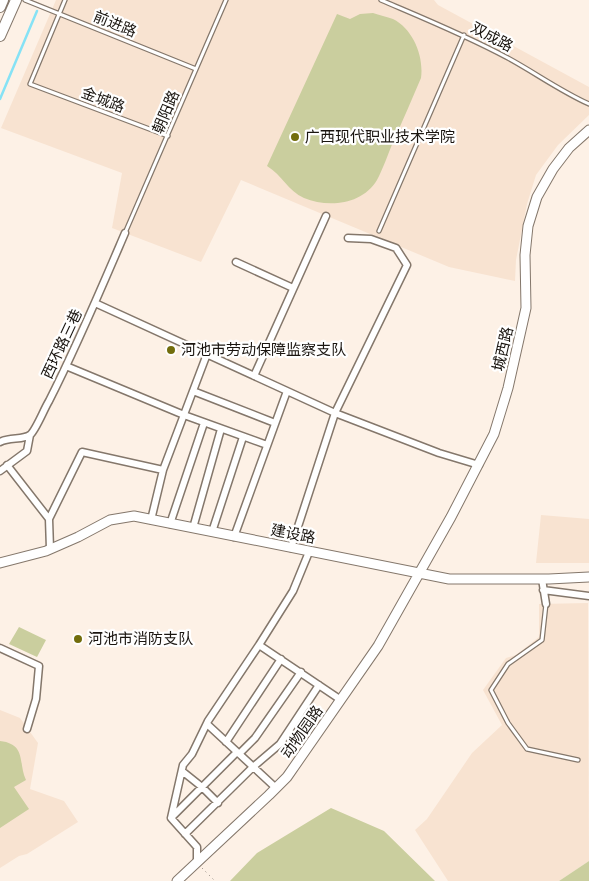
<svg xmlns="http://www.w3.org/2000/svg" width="589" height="881" font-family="Lato,'Noto Sans SC',sans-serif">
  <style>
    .built { fill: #f8e3d1 }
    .green { fill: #cace9e }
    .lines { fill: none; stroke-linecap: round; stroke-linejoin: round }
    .stream { stroke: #86e2f5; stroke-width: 2.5 }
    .lane-casing { stroke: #84776b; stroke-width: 5.5 }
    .street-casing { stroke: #84776b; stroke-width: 9 }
    .secondary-casing { stroke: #84776b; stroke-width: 11 }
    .primary-casing { stroke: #84776b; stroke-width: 12 }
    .path { stroke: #877f77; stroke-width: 1; stroke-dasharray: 1 4; stroke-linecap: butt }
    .lane { stroke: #fff; stroke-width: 3 }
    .street { stroke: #fff; stroke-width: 6 }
    .secondary { stroke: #fff; stroke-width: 9 }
    .primary { stroke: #fff; stroke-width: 10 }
    .poi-dot { fill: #726d0c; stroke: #fff; stroke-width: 2 }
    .labels { text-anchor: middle; stroke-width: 4.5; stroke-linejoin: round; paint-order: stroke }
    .street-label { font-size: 15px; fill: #1a1510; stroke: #fff }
    .poi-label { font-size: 15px; fill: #1a1510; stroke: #fff; text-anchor: start }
  </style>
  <rect width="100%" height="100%" fill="#fdf1e6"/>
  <!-- built -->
  <path class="built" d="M56 0H434L438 5 589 87V115L558 145 536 175 527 204 516 260 515 281 449 267 241 180 201 262 112 228 122 173 1 128Z
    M541 515 589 519V563H536Z
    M588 603 589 861 559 881H448L415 830 427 819 472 753 502 725 483 690 506 658 516 655 539 637V604Z
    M0 710 20 718 38 743 30 789 64 801 78 822 27 854 19 856 0 868Z"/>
  <!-- green -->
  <path class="green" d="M373 13C379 15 387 17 393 19 413 29 424 56 421 78 412 99 403 120 393 142 388 154 383 169 377 180 362 205 328 208 304 198 288 191 282 175 267 166L337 14 350 19 360 14Z
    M19 627 46 640 37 657 9 644Z
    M0 741C27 744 18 764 26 780L14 787 29 809 0 828Z
    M331 808 384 831 435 881H230L257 853Z
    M589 861V881H559Z"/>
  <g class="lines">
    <!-- stream -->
    <path class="stream" d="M0 99 37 11"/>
    <defs>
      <path id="lane" d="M25 0 196 69
        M65 0 30 84 168 136
        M381 0C423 18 465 35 506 57 534 72 560 91 589 104
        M379 231 464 35
        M125 233 226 0
        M546 604 542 640 508 664 491 690 508 723 527 749 578 760"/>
      <path id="street" d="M348 238 371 239 396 248 407 265 335 413 439 453 479 465
        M236 262 293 288
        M95 303 335 413 291 548
        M66 366 184 415 267 445
        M254 376 326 216
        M193 391 275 423
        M0 442C9 437 23 440 30 435 36 430 44 409 49 401 77 346 101 289 125 233
        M7 465 49 519
        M0 471 27 451 30 435
        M151 520 163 470 207 354
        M170 524 204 423
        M193 528 221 429
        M212 532 243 437
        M234 537 287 391
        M50 549 49 519 82 452 163 470
        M542 579 546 604
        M543 590 589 596
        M259 645 341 700
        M0 648 39 666 36 699 27 729
        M207 724 276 788
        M226 742 281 659
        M239 754 255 738 301 672
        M182 771 202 787 218 803
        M171 818 237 752
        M185 834 253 767 280 744 319 685
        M197 862V847L171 818 183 765 192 754 208 721 259 645 293 591 309 552"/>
      <path id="secondary" d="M0 563 46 551 78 537 110 520 134 516 449 579H549L589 577
        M177 881 269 795 287 777 378 646 451 517 494 434 508 388 526 308 525 255 528 226 537 197 553 169 569 148 589 130"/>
      <path id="primary" d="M0 7 3 0
        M0 36 16 0"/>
    </defs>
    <!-- lane casing -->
    <use href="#lane" class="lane-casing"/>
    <!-- street casing -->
    <use href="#street" class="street-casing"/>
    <!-- secondary casing -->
    <use href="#secondary" class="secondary-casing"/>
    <!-- primary casing -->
    <use href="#primary" class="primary-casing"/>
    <!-- path -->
    <path class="path" d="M202 868 215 881"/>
    <!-- lane -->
    <use href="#lane" class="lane"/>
    <!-- street -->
    <use href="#street" class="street"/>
    <!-- secondary -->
    <use href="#secondary" class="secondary"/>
    <!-- primary -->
    <use href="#primary" class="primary"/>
  </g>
  <!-- markers -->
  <g class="poi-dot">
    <circle cx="295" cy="137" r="5"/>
    <circle cx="171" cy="350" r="5"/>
    <circle cx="78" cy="639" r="5"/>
  </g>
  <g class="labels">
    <!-- street labels -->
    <g class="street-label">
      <text transform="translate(115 24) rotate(22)" y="5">前进路</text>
      <text transform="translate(492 37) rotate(28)" y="5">双成路</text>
      <text transform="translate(103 100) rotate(21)" y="5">金城路</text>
      <text transform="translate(166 112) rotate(-67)" y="5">朝阳路</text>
      <text transform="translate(62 344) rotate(-65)" y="5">西环路三巷</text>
      <text transform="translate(503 349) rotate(-77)" y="5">城西路</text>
      <text transform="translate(293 534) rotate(11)" y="5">建设路</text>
      <text transform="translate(302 732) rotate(-55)" y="5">动物园路</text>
    </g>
    <!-- poi labels -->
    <g class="poi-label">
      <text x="305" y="142">广西现代职业技术学院</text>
      <text x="181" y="355">河池市劳动保障监察支队</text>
      <text x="88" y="644">河池市消防支队</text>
    </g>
  </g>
</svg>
